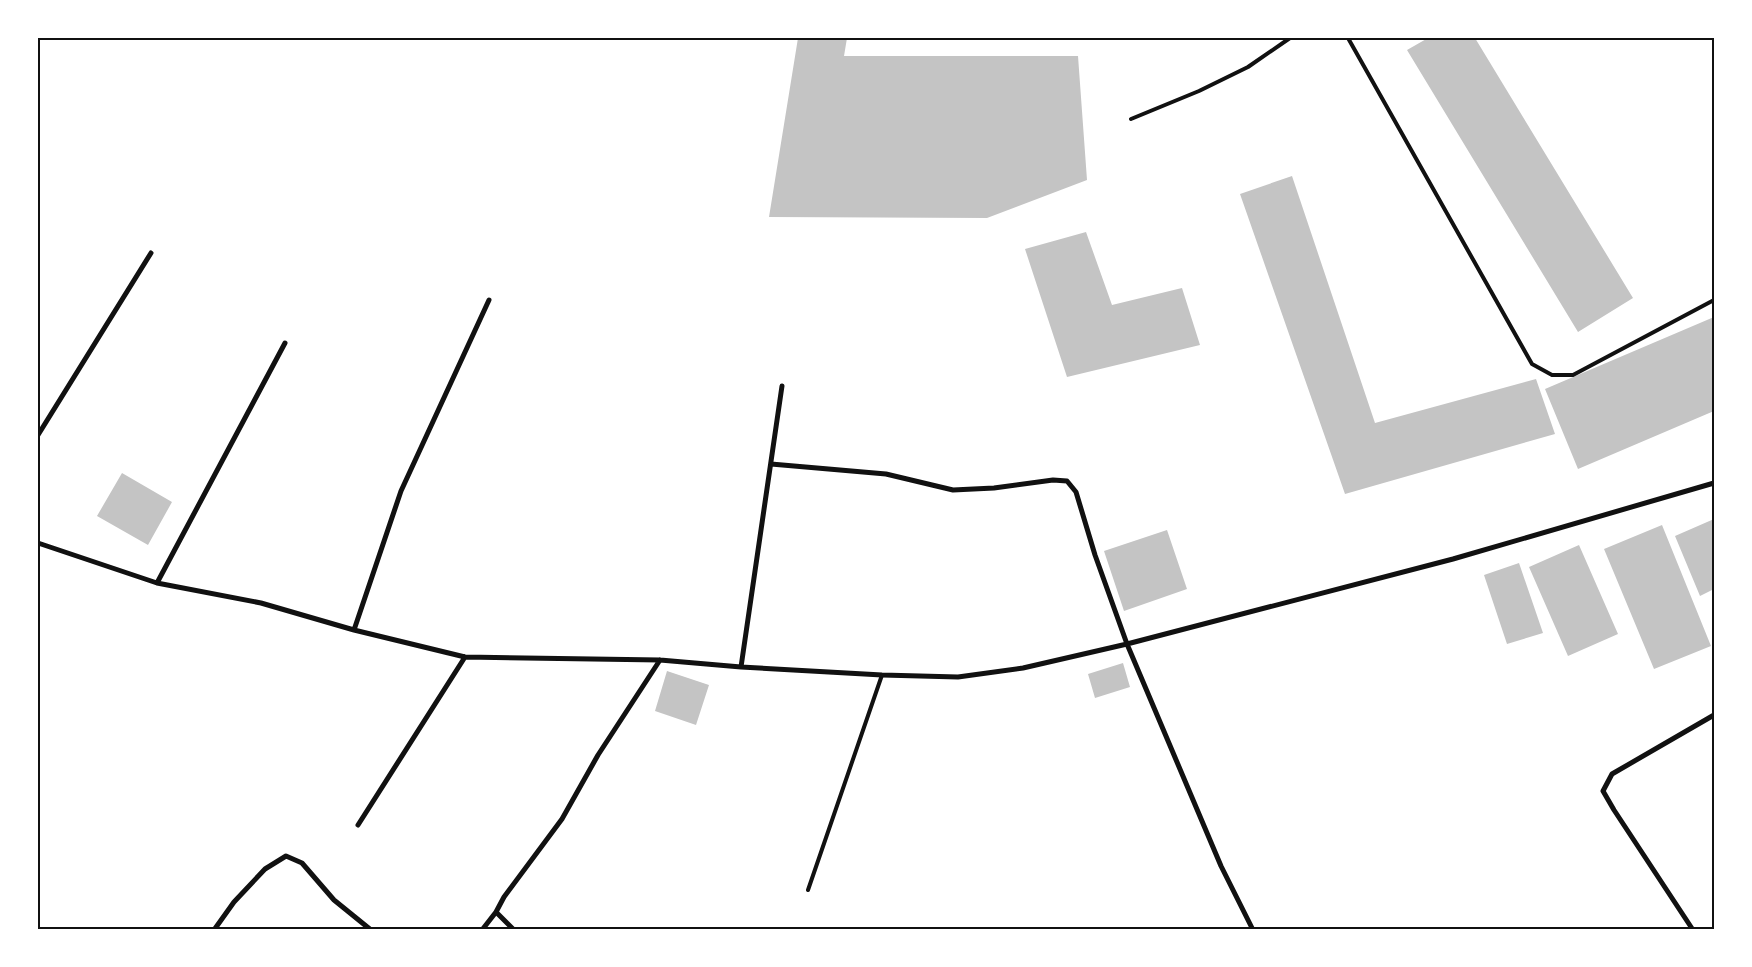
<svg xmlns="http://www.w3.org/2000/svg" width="1752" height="967" font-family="'Fira Sans Condensed',sans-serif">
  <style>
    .building { fill: #c4c4c4 }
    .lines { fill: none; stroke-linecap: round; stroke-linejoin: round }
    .service { stroke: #111; stroke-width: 4 }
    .minor { stroke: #111; stroke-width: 5 }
    .neatline { fill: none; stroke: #111; stroke-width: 2 }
  </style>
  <rect width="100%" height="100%" fill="#fff"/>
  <!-- building -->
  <path class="building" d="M798 38H847L844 56H1078L1087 180 987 218 769 217Z
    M1428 38H1475L1633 298 1578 332 1407 50Z
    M1292 176 1375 423 1536 379 1555 434 1345 494 1240 194Z
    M1086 232 1112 305 1182 288 1200 345 1067 377 1025 249Z
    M1714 317V411L1578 469 1545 389Z
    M122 473 172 502 148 545 97 516Z
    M1714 519V589L1700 596 1675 536Z
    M1662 525 1711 646 1654 669 1604 549Z
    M1167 530 1187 589 1124 611 1104 551Z
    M1579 545 1618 634 1568 656 1529 567Z
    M1519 563 1543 633 1507 644 1484 575Z
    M1123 663 1130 687 1095 698 1088 674Z
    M667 671 709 685 696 725 655 711Z"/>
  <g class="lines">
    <!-- service -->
    <path class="service" d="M1348 38 1532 364 1552 375H1573L1714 300
      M1131 119 1199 91 1248 67 1290 38
      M808 890 882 675"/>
    <!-- minor -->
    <path class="minor" d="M38 435 151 253
      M771 464 886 474 953 490 994 488 1053 480 1067 481 1076 492 1095 555 1127 644 1221 866 1253 930
      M38 543 157 583 261 603 354 630 465 657 660 660 741 667 882 675 958 677 1023 668 1127 644 1453 559 1714 483
      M157 583 285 343
      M354 630 401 491 489 300
      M741 667 782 386
      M358 825 465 657
      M214 930 234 902 265 869 286 856 302 863 334 900 371 930
      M482 930 496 912
      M514 930 496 912 504 897 562 819 598 755 660 660
      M1693 930 1614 810 1603 791 1612 774 1714 715"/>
  </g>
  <!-- border -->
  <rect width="1752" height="967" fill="none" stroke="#ffffff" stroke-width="78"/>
  <rect x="39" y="39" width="1674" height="889" class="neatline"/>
</svg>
